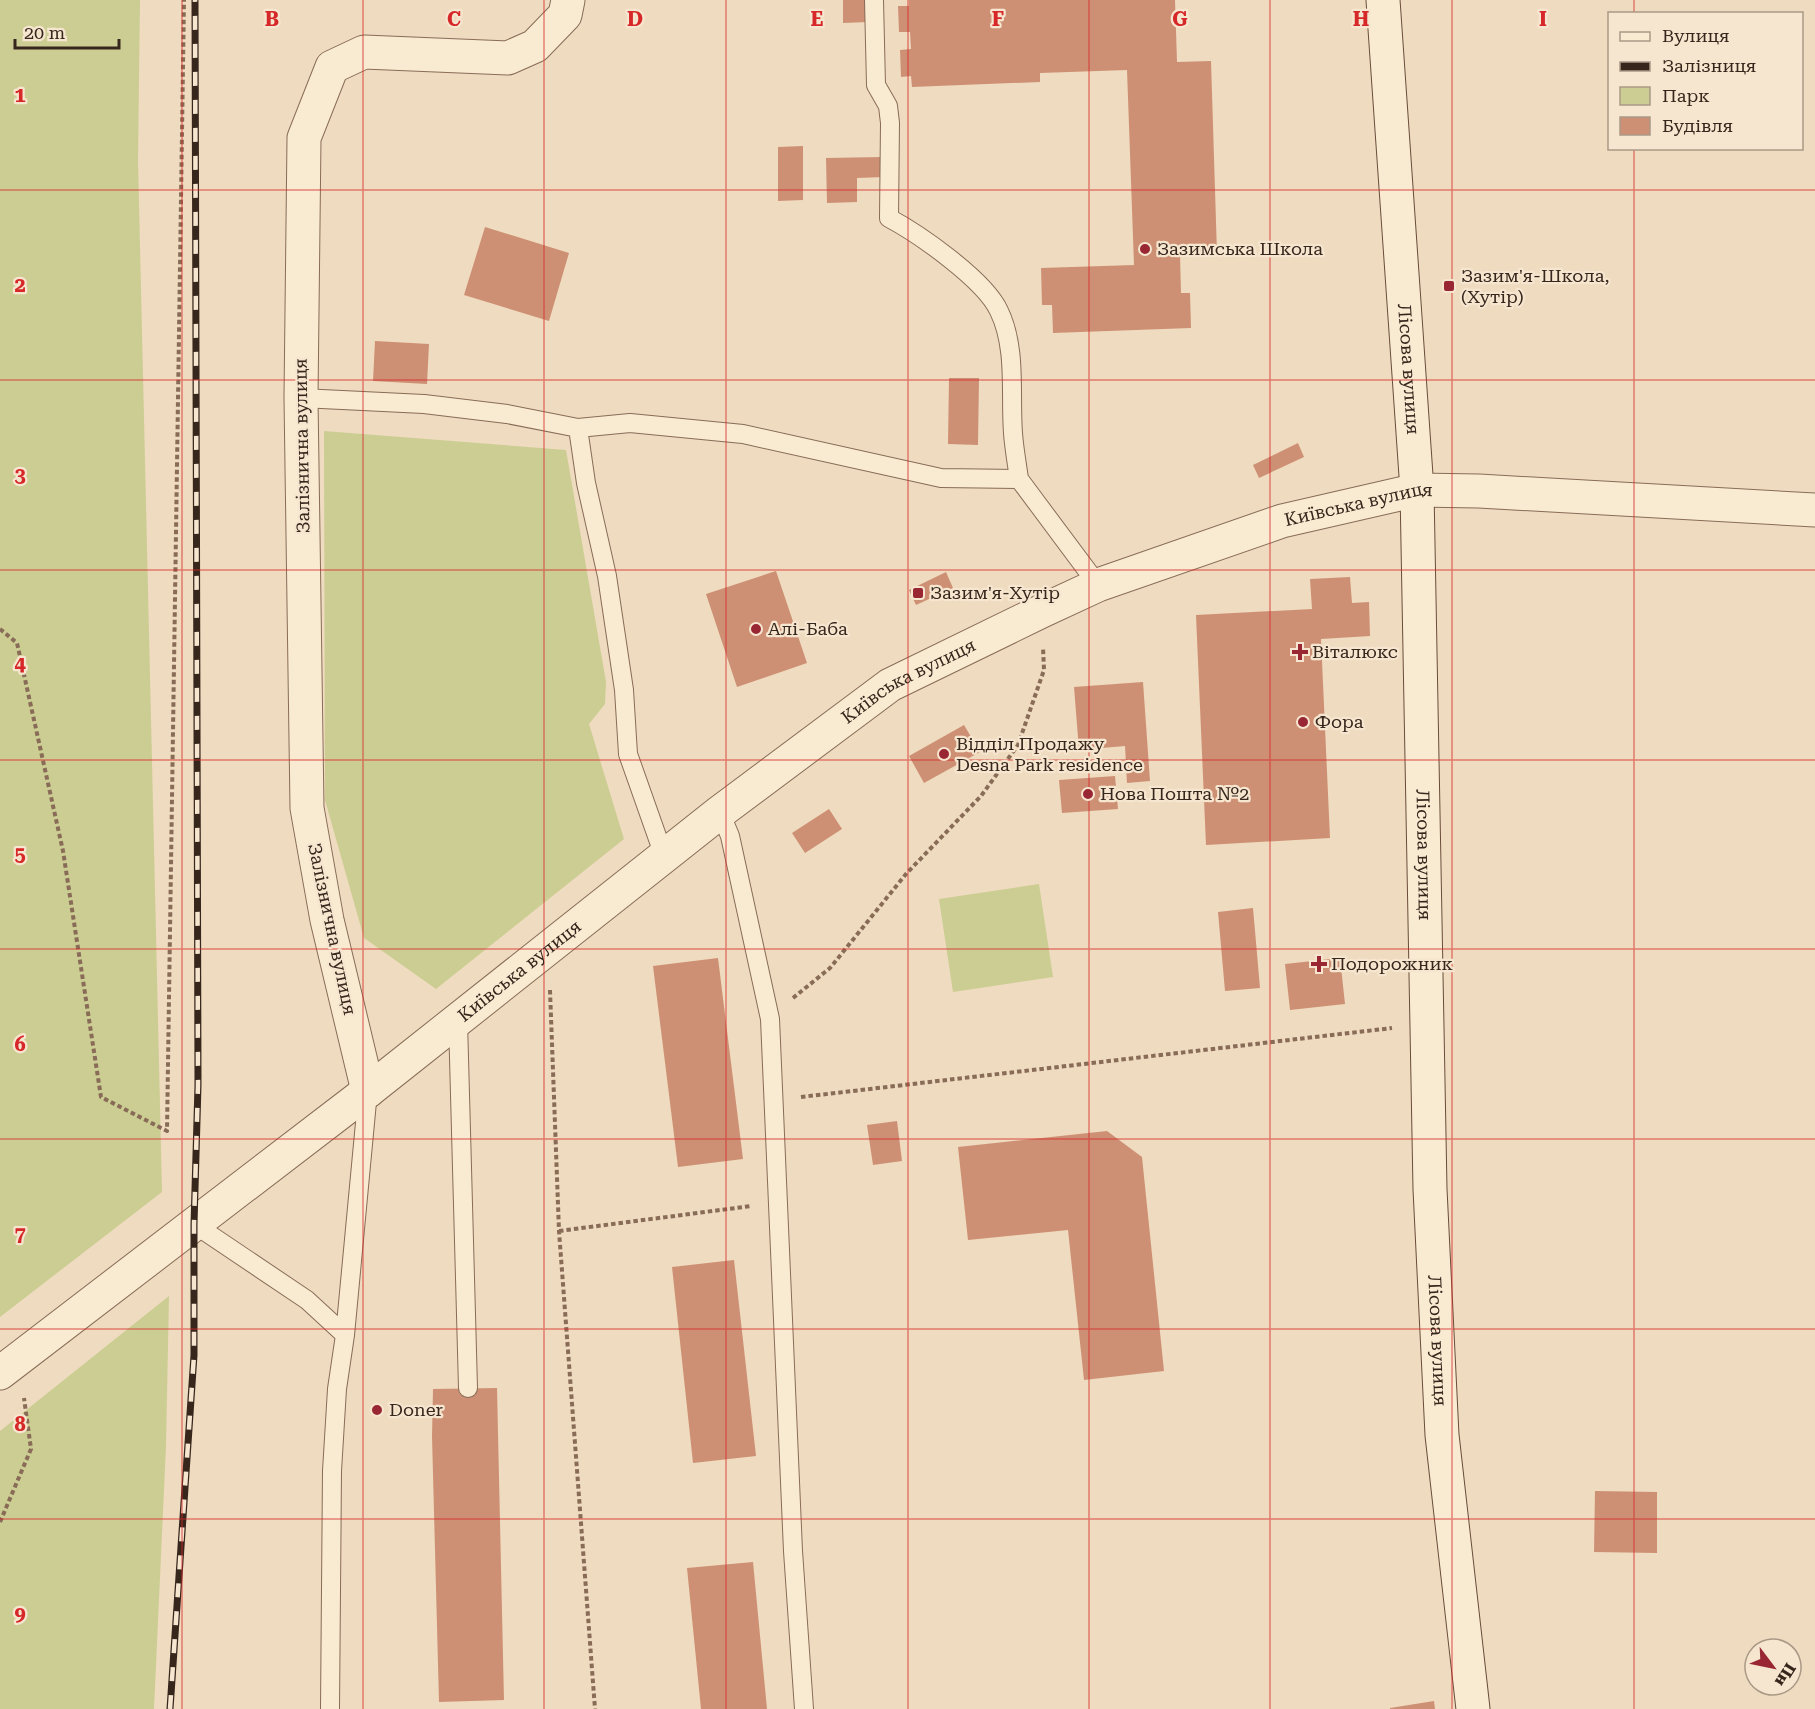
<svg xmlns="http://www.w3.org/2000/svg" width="1815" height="1709" font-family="'Roboto Serif',serif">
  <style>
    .green { fill: #cccd93 }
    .building { fill: #ce9074 }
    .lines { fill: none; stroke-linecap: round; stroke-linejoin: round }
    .service-casing { stroke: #886c57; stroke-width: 20 }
    .minor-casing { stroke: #886c57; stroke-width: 35 }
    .tertiary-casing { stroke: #886c57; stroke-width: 35 }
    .secondary-casing { stroke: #694d3b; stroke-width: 35 }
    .path { stroke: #886c57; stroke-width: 4; stroke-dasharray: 4.5 3; stroke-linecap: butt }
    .service { stroke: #f9ead2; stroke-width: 18 }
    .minor { stroke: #f9ead2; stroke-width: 33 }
    .tertiary { stroke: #f9ead2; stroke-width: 33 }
    .secondary { stroke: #f9ead2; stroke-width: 33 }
    .rail-casing { stroke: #37261c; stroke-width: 7 }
    .rail { stroke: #f6e6cf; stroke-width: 4.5; stroke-dasharray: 14; stroke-linecap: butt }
    .grid { fill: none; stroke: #d62828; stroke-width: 1.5; stroke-opacity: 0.55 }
    .poi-dot { fill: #982633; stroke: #f6e6cf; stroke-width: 2 }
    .labels { text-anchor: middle; stroke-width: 4.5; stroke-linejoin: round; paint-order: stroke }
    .poi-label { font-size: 18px; fill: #37261c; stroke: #f6e6cf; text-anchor: start }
    .street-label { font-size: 18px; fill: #37261c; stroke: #f6e6cf }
    .grid-label { font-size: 20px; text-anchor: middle; font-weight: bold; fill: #d62828; stroke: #f6e6cf; stroke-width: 4.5; stroke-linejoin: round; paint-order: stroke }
  </style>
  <rect width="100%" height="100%" fill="#efdbbf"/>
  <!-- green -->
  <path class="green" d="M0 0H140L138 160 162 1192 0 1317Z
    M324 431 566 450 606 682 605 704 589 724 624 839 436 989 364 938 325 800Z
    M1039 884 1053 977 953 992 939 899Z
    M169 1296 166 1446 154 1709H0V1431Z"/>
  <!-- building -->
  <path class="building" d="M843 0H867L868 22 843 23Z
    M909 0H1175L1177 62 1211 61 1217 254 1180 255 1181 293H1190L1191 328 1053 333 1052 305H1042L1041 268 1134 265 1127 70 1040 73V82L912 87 911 76 901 77 900 50 911 49 910 32H899L898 6H909Z
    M803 146V200L778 201V147Z
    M883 157 884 177 857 178V202L827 203 826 158Z
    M485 227 569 253 549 321 464 295Z
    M375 341 429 344 427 384 373 381Z
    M949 378H979L978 445 948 444Z
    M1298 443 1304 457 1259 478 1253 465Z
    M776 571 807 663 737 687 706 594Z
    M946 572 953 588 916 605 909 590Z
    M1350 577 1352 603 1369 602 1370 636 1321 639 1330 838 1206 845 1196 615 1312 609 1310 579Z
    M1143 682 1150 781 1127 783 1125 746 1079 750 1074 687Z
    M964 725 980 752 924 783 909 756Z
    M1115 776 1118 809 1062 813 1059 780Z
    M829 809 842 829 805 853 792 833Z
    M1253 908 1260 988 1225 991 1218 912Z
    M718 958 743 1159 678 1167 653 966Z
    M1340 958 1345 1004 1290 1010 1285 964Z
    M897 1121 902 1161 873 1165 867 1125Z
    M1107 1131 1142 1157 1164 1371 1084 1380 1068 1230 968 1240 958 1147Z
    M734 1260 756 1456 693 1463 672 1267Z
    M497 1388 504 1700 439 1702 432 1436 433 1389Z
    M1595 1491 1657 1492V1553L1594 1552Z
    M753 1562 767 1709H701L687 1568Z
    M1434 1701 1435 1709H1390V1708Z"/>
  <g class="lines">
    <defs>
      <path id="service" d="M874 0 876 85 888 106 890 123 889 218C919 234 985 280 999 311 1017 348 1010 394 1013 433 1014 448 1017 464 1019 479
        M301 398 424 404 507 414 578 428 630 423 743 434 941 478 1019 479 1098 585
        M578 428 586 483 607 576 624 690 628 754 664 856
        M720 812 730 836 770 1019 793 1551 804 1709
        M458 1021 468 1388
        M194 1224 307 1300 345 1335
        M330 1709 332 1471 337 1389 345 1335 368 1091"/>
      <path id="minor" d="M368 1091 327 920 307 808 301 398 304 138 332 67 364 52 508 58 535 46 565 15 568 0"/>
      <g id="tertiary">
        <path id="s1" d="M0 1373 368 1091 720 812 890 685 1042 611 1098 585 1282 521 1417 490 1479 491 1815 510"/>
      </g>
      <g id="secondary">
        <path id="s2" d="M1383 0 1417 490 1430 1189 1442 1435 1473 1709"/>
      </g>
    </defs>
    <!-- service casing -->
    <use href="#service" class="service-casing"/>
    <!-- minor casing -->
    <use href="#minor" class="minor-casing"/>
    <!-- tertiary casing -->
    <use href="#tertiary" class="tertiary-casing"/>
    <!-- secondary casing -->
    <use href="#secondary" class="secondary-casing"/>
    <!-- path -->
    <path class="path" d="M0 629 17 643 63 851 101 1097 167 1131 184 0
      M550 990 559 1231 595 1709
      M793 998 830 968 906 874 981 796 1018 745 1044 670 1043 647
      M801 1097 1392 1028
      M559 1231 751 1206
      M0 1522 31 1449 24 1398"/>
    <!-- service -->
    <use href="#service" class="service"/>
    <!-- minor -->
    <use href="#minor" class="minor"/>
    <!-- tertiary -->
    <use href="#tertiary" class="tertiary"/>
    <!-- secondary -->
    <use href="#secondary" class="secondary"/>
    <defs>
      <path id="rail" d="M170 1709 194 1355V1224L198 1085 195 0"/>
    </defs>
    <!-- rail casing -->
    <use href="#rail" class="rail-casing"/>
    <!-- rail -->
    <use href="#rail" class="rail"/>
  </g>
  <!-- grid -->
  <path class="grid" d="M182 0V1709M363 0V1709M544 0V1709M726 0V1709M908 0V1709M1089 0V1709M1270 0V1709M1452 0V1709M1634 0V14M1634 148V1709M0 190H1815M0 380H1815M0 570H1815M0 760H1815M0 949H1815M0 1139H1815M0 1329H1815M0 1519H1815"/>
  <!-- markers -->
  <g class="poi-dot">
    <circle cx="1145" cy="249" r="6"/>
    <rect x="1443" y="280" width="12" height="12" rx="3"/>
    <rect x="912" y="587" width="12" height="12" rx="3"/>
    <circle cx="756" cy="629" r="6"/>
    <path d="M1297 643h6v6h6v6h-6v6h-6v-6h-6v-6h6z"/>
    <circle cx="1303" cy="722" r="6"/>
    <circle cx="944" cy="754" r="6"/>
    <circle cx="1088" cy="794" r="6"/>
    <path d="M1316 955h6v6h6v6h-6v6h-6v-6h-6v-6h6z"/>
    <circle cx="377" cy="1410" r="6"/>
  </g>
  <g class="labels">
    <!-- poi labels -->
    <g class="poi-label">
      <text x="1157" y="255">Зазимська Школа</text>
      <text x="1461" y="282">Зазим'я-Школа,<tspan x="1461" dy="21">(Хутір)</tspan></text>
      <text x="930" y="599">Зазим'я-Хутір</text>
      <text x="768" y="635">Алі-Баба</text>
      <text x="1312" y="658">Віталюкс</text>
      <text x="1315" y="728">Фора</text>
      <text x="956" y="750">Відділ Продажу<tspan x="956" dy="21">Desna Park residence</tspan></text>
      <text x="1100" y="800">Нова Пошта №2</text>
      <text x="1331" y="970">Подорожник</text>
      <text x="389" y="1416">Doner</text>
    </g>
    <!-- street labels -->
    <g class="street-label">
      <text dy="6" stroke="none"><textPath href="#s2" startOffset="370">Лісова вулиця</textPath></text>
      <text transform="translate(302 446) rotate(-91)" y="6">Залізнична вулиця</text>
      <text dy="6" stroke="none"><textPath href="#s1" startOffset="1629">Київська вулиця</textPath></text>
      <text dy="6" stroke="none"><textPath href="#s1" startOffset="1143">Київська вулиця</textPath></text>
      <text dy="6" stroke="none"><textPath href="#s2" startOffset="856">Лісова вулиця</textPath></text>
      <text transform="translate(332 929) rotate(78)" y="6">Залізнична вулиця</text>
      <text dy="6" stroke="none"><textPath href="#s1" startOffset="657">Київська вулиця</textPath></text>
      <text dy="6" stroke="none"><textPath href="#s2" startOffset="1342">Лісова вулиця</textPath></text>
    </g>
  </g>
  <g class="grid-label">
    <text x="272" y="26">B</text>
    <text x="454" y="26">C</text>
    <text x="635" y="26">D</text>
    <text x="817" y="26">E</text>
    <text x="998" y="26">F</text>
    <text x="1180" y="26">G</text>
    <text x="1361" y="26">H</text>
    <text x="1543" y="26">I</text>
    <text x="20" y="102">1</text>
    <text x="20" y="292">2</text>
    <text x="20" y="482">3</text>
    <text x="20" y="671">4</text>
    <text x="20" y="861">5</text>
    <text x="20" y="1051">6</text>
    <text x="20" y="1241">7</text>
    <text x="20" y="1431">8</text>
    <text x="20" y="1621">9</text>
  </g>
  <!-- legend -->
  <rect x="1608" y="12" width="195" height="138" fill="#f6e6cf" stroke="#aa9987" stroke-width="1.5"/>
  <rect x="1620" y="32" width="30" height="9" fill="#f9ead2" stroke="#aa9987" stroke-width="1.5"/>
  <text x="1662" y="42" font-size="18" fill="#37261c">Вулиця</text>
  <rect x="1620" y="62" width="30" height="9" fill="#37261c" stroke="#aa9987" stroke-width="1.5"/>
  <text x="1662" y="72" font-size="18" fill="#37261c">Залізниця</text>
  <rect x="1620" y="87" width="30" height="18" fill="#cccd93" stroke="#aa9987" stroke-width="1.5"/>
  <text x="1662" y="102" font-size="18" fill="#37261c">Парк</text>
  <rect x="1620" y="117" width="30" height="18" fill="#ce9074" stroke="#aa9987" stroke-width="1.5"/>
  <text x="1662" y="132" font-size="18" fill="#37261c">Будівля</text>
  <!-- north arrow -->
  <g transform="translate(1773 1667) rotate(122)"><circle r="28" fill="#f6e6cf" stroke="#aa9987" stroke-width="1.5"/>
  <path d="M0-4.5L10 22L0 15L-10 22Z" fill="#982633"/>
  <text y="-9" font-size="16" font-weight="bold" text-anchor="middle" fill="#37261c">Пн</text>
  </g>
  <!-- scale -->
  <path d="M15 39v9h104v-9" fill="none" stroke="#37261c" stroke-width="3"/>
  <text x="24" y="39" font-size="18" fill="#37261c" stroke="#f6e6cf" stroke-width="4.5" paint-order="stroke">20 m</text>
</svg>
